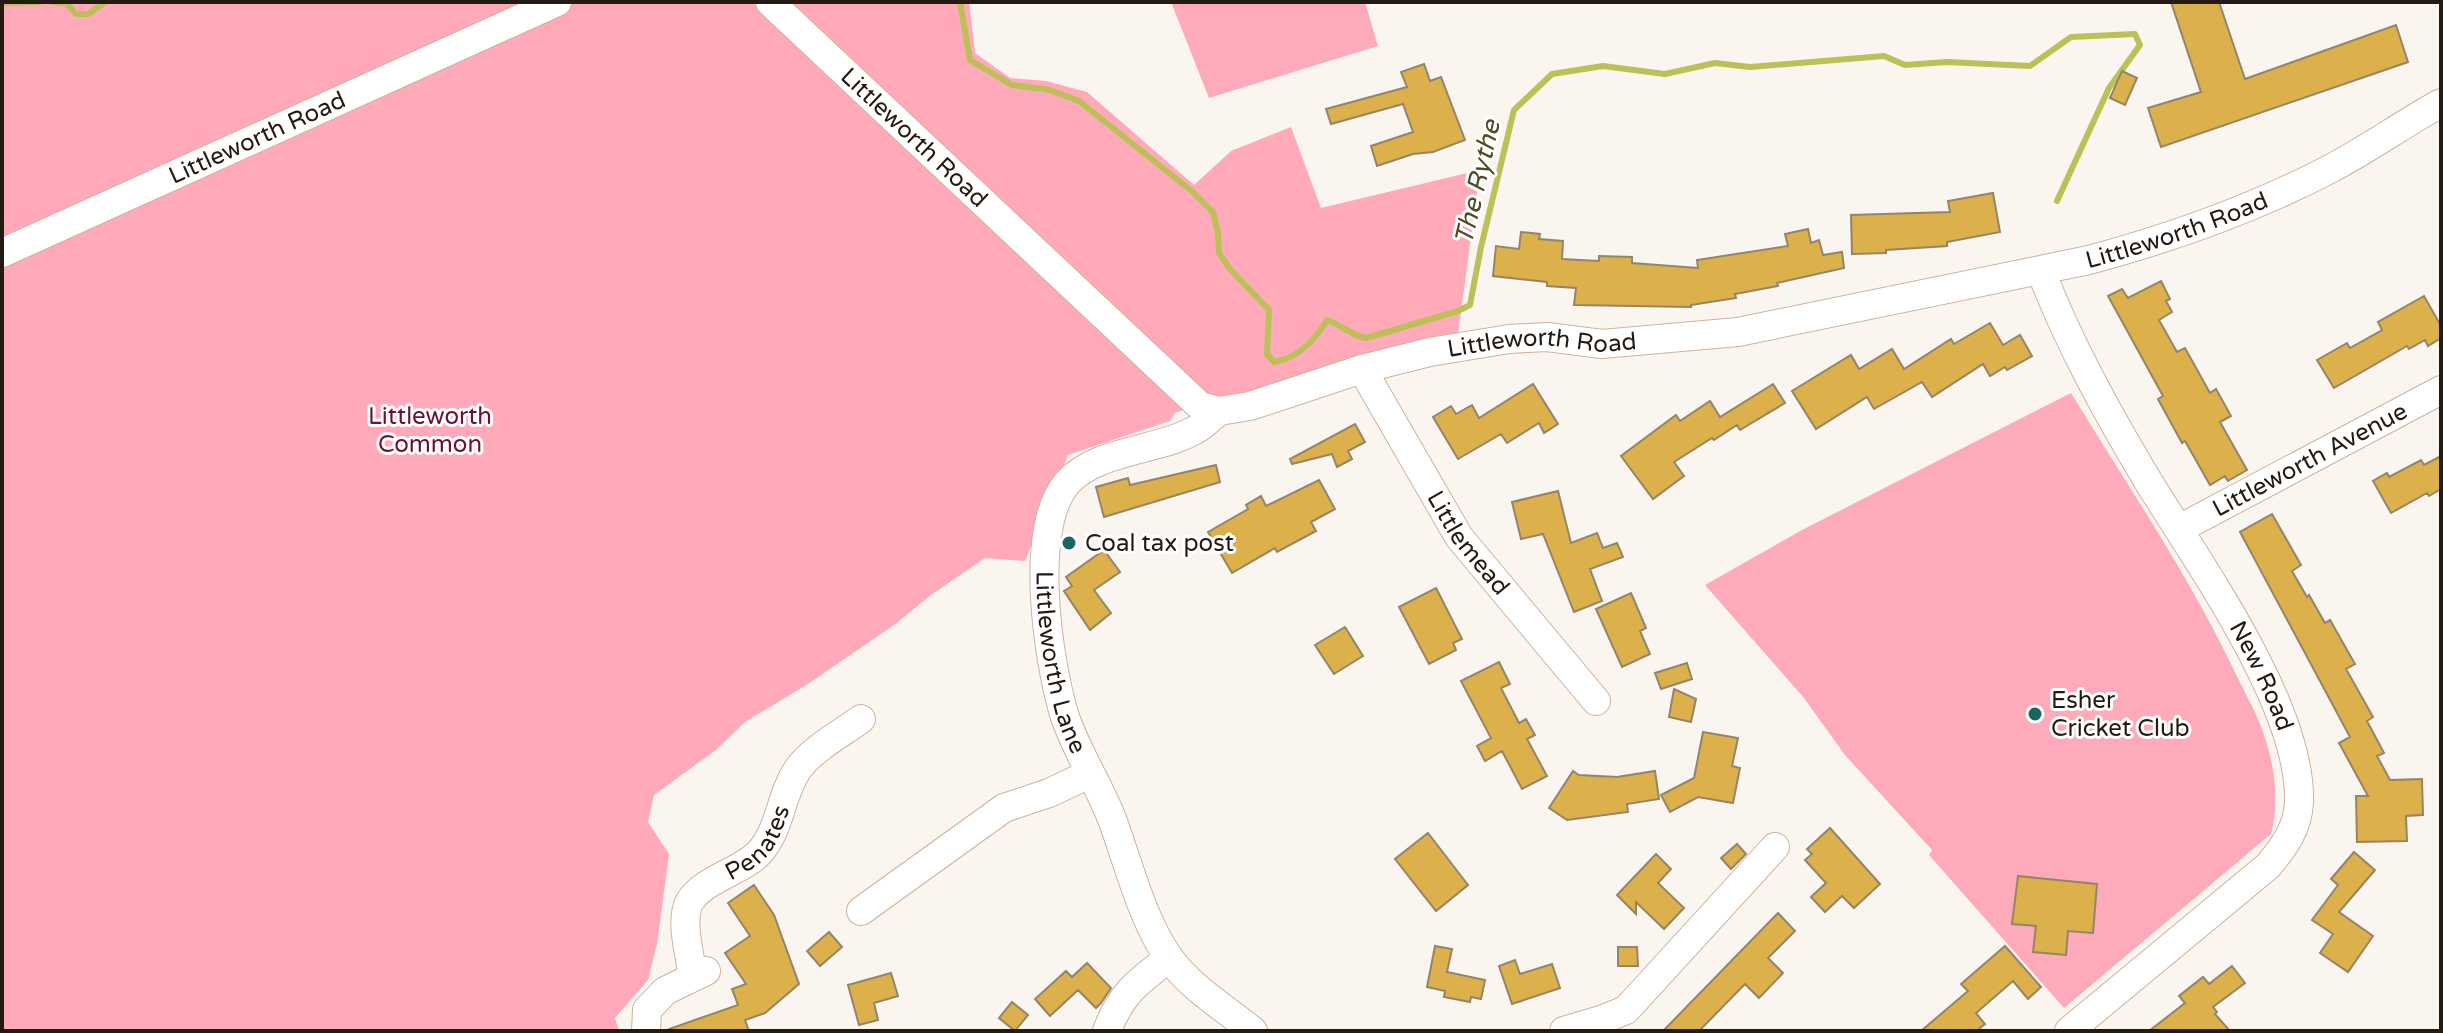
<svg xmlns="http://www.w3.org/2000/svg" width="2443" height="1033" font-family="'Varela Round',sans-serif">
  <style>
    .green { fill: #fdabba }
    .forest { fill: #ffa9b9 }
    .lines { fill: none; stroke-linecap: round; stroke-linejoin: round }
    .stream { stroke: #bbc057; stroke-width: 6 }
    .building { fill: #dcb04b; stroke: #948568; stroke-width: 2 }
    .minor-casing { stroke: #d0b29c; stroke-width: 30 }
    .minor { stroke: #fff; stroke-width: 28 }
    .poi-dot { fill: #186561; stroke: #fff; stroke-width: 3 }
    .labels { text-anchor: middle; stroke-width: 6; stroke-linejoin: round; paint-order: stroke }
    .street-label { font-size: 24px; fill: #251a12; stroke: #fff }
    .park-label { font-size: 24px; fill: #6d102f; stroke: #fff }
    .poi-label { font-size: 24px; fill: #251a12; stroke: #fff; text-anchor: start }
    .water-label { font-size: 26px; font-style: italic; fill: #4b4d22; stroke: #fff }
  </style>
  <rect width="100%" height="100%" fill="#fbf5f0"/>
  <!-- green -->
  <path class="green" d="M1171 2H1365L1378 46 1209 98Z
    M2071 393C2126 483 2186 571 2232 666 2242 688 2255 709 2263 732 2274 762 2280 802 2271 834L2064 1008 1929 855 1932 850 1845 755 1804 698 1705 585 1802 530Z"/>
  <!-- forest -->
  <path class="forest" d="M2 2H969L975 53 1010 78 1046 81 1087 92 1194 185 1231 151 1291 127 1321 208 1480 170 1458 334 1354 357 1241 396H1220L1175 413 1170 421 1068 455 1025 561 985 558 931 595 894 625 808 684 745 722 716 750 654 795 648 822 669 854 657 944 648 980 615 1018 619 1031H2Z"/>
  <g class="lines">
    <!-- stream -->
    <path class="stream" d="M53 2 66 3 76 14H88L105 2
      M960 2 970 60 1012 85 1050 90 1079 101 1194 193 1213 212 1218 233 1219 253 1230 269 1269 310 1267 354 1274 362C1297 358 1315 340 1327 320 1342 325 1350 335 1366 338L1458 311 1470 305 1481 247 1514 110 1552 74 1603 66 1665 74 1715 63 1750 67 1884 56 1905 65 1947 62 2030 66 2071 37 2135 34 2140 45 2109 88 2057 201
      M2 3 40 2"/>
  </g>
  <!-- building -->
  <path class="building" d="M2171 2H2219L2245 79 2396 25 2408 62 2161 147 2148 108 2201 92Z
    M1424 64 1430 81 1441 77 1465 140 1433 152 1413 154 1377 166 1371 146 1413 132 1403 104 1331 124 1326 109 1407 87 1401 72Z
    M2122 71 2137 78 2125 105 2110 98Z
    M1993 193 2000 232 1947 242V246L1886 250V253L1852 254 1851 215 1950 212 1948 201Z
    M1808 229 1811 243 1819 240 1823 255 1842 252 1844 268 1777 283 1778 286 1735 294 1736 298 1691 305V307L1574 305 1576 288 1547 286V282L1493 276 1496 246 1519 249 1521 232 1540 234 1539 239 1563 241 1562 259 1599 261V256L1632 257V263L1698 268 1697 260 1788 246 1785 234Z
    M2161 281 2170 299 2166 301 2172 312 2159 320 2177 352 2185 348 2210 393 2216 389 2231 416 2220 422 2247 470 2228 481 2225 476 2210 485 2185 441 2182 443 2158 399 2163 396 2108 296 2122 289 2128 298Z
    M2424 296 2441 326V338L2428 346 2425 340 2409 349 2407 346 2334 388 2317 360 2347 343 2350 348 2382 330 2378 322Z
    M1990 323 2003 345 2020 335 2032 356 2007 370 2005 367 1990 376 1983 364 1932 397 1922 382 1874 409 1867 397 1816 429 1792 391 1851 355 1859 369 1892 349 1904 369 1951 339 1954 344Z
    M1533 384 1558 424 1544 433 1539 423 1507 443 1501 434 1458 459 1433 417 1451 406 1456 414 1472 405 1479 418Z
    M1773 384 1785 403 1740 430 1737 425 1714 440 1712 438 1674 462 1684 476 1653 499 1621 456 1676 415 1680 421 1710 401 1720 417Z
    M1355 424 1365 442 1348 451 1352 459 1337 467 1332 454 1292 464 1290 459Z
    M2441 456V489L2429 496 2427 493 2391 513 2373 481 2387 473 2389 477 2421 460 2424 465Z
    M1216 465 1220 482 1104 517 1096 487 1128 478 1130 485Z
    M1319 480 1335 509 1311 522 1316 531 1277 552 1275 548 1232 573 1208 532 1248 509 1246 505 1261 496 1266 506Z
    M1558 491 1571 543 1597 533 1603 548 1617 543 1623 557 1590 569 1602 601 1574 612 1543 534 1521 539 1512 502Z
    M2272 514 2301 565 2292 571 2307 597 2309 595 2325 623 2330 620 2355 664 2346 669 2373 717 2367 721 2384 753 2377 756 2390 780 2422 779 2423 815 2406 816 2407 841 2357 842 2356 796H2368L2339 743 2350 737 2240 532Z
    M1104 550 1120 572 1094 590 1111 613 1090 630 1064 591 1072 586 1066 577Z
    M1436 588 1462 639 1453 643 1456 650 1429 664 1399 607Z
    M1631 593 1646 628 1640 631 1650 654 1622 667 1596 609Z
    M1345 627 1363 656 1334 674 1315 645Z
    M1499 662 1510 684 1501 688 1519 723 1526 719 1535 735 1527 739 1547 776 1522 789 1502 751 1485 761 1477 746 1491 738 1461 681Z
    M1687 663 1692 679 1661 689 1655 673Z
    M1674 689 1696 699 1691 722 1669 717Z
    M1703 732 1738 738 1732 766 1740 768 1733 803 1698 797 1670 812 1661 795 1694 778Z
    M1573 771 1579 775 1617 777 1655 771 1659 799 1627 804 1628 812 1567 820 1549 808Z
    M1830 828 1880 884 1854 908 1842 896 1825 912 1811 897 1826 883 1805 860 1812 854 1807 849Z
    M1428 833 1468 885 1436 911 1395 859Z
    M1737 844 1746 854 1731 869 1721 858Z
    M2354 852 2375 870 2339 912 2373 936 2348 972 2320 953 2333 934 2312 920 2338 885 2331 879Z
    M1656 854 1671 869 1658 883 1684 908 1664 929 1636 902V914L1617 895Z
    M2018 876 2097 884 2093 933 2068 931 2066 955 2033 952 2036 926 2012 924Z
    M754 885 774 915 799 984 765 1013 745 1020 749 1031H670L669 1029 738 1005 732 989 746 984 725 953 750 936 728 903Z
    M1778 913 1795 931 1768 958 1783 973 1759 998 1745 984 1699 1031H1663Z
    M829 932 842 947 820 966 807 951Z
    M1435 946 1452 949 1447 972 1485 980 1481 999 1471 997 1470 1002 1444 997 1445 991 1427 987Z
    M2005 946 2041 987 2028 999 2013 981 1976 1013 1985 1024 1976 1031H1921L1968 991 1961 984Z
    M1618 947H1637L1638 966H1618Z
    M1515 960 1520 974 1552 964 1560 988 1512 1004 1499 966Z
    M1087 963 1111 988 1101 1003 1096 1008 1078 990 1050 1016 1035 999 1066 971 1072 977Z
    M2232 966 2245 983 2213 1007 2217 1012 2215 1014 2230 1031H2149L2185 1003 2179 996 2203 977 2209 984Z
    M891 973 898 996 874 1003 878 1020 859 1025 848 985Z
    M1012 1002 1028 1015 1015 1031 999 1018Z"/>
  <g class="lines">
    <defs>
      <g id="minor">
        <path id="s1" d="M770 2 1200 406 1219 411 1250 406 1362 369 1430 352 1509 339 1547 337 1602 344 1738 332 2089 260C2171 238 2255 208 2330 169 2368 149 2403 124 2441 103"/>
        <path id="s2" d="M2 253 557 2"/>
        <path id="s3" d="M2041 271C2069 344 2108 414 2148 481 2198 563 2302 706 2299 802 2298 828 2284 847 2268 866L2069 1031"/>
        <path id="s4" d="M1362 369 1459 537 1596 701"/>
        <path id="s5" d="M1219 411C1211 417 1204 426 1195 430 1158 451 1096 450 1067 483 1028 529 1048 659 1064 714 1076 751 1098 783 1112 819 1128 862 1143 923 1170 959 1191 988 1226 1009 1253 1031"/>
        <path id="s6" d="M2179 529 2441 390"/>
        <path d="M861 911 1004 808 1049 793 1089 774"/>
        <path id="s7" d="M693 976C690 955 680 922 689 903 701 880 742 871 759 853 781 829 780 795 798 769 812 749 841 734 861 719"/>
        <path d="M646 1031 647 1010 665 991 706 971"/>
        <path d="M1107 1031C1121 993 1138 982 1169 958"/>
        <path d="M1564 1031 1601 1020 1626 1010 1775 847"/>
      </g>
    </defs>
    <!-- minor casing -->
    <use href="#minor" class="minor-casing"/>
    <!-- minor -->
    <use href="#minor" class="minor"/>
  </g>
  <!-- markers -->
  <g class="poi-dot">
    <circle cx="1069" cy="543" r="8"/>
    <circle cx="2035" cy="714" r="8"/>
  </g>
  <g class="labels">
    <!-- street labels -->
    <g class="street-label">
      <text dy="8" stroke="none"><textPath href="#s2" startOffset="280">Littleworth Road</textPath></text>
      <text dy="8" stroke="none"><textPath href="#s1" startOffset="198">Littleworth Road</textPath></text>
      <text dy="8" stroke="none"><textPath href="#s1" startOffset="1590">Littleworth Road</textPath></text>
      <text dy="8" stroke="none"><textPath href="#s1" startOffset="942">Littleworth Road</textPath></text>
      <text dy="8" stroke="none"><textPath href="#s6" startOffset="148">Littleworth Avenue</textPath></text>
      <text dy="8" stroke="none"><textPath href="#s4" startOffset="204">Littlemead</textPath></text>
      <text dy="8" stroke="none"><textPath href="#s5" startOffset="356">Littleworth Lane</textPath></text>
      <text dy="8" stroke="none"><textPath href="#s3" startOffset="462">New Road</textPath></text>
      <text dy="8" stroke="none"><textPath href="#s7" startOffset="168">Penates</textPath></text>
    </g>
    <!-- park labels -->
    <g class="park-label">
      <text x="430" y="424">Littleworth<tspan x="430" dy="28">Common</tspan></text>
    </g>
    <!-- poi labels -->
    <g class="poi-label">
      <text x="1085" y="551">Coal tax post</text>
      <text x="2051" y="708">Esher<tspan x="2051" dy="28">Cricket Club</tspan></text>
    </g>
    <!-- water labels -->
    <g class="water-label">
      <text transform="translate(1477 182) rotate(-77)" y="9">The Rythe</text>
    </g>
  </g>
  <!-- border -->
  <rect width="2443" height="1033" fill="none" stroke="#251a12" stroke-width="8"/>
</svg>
